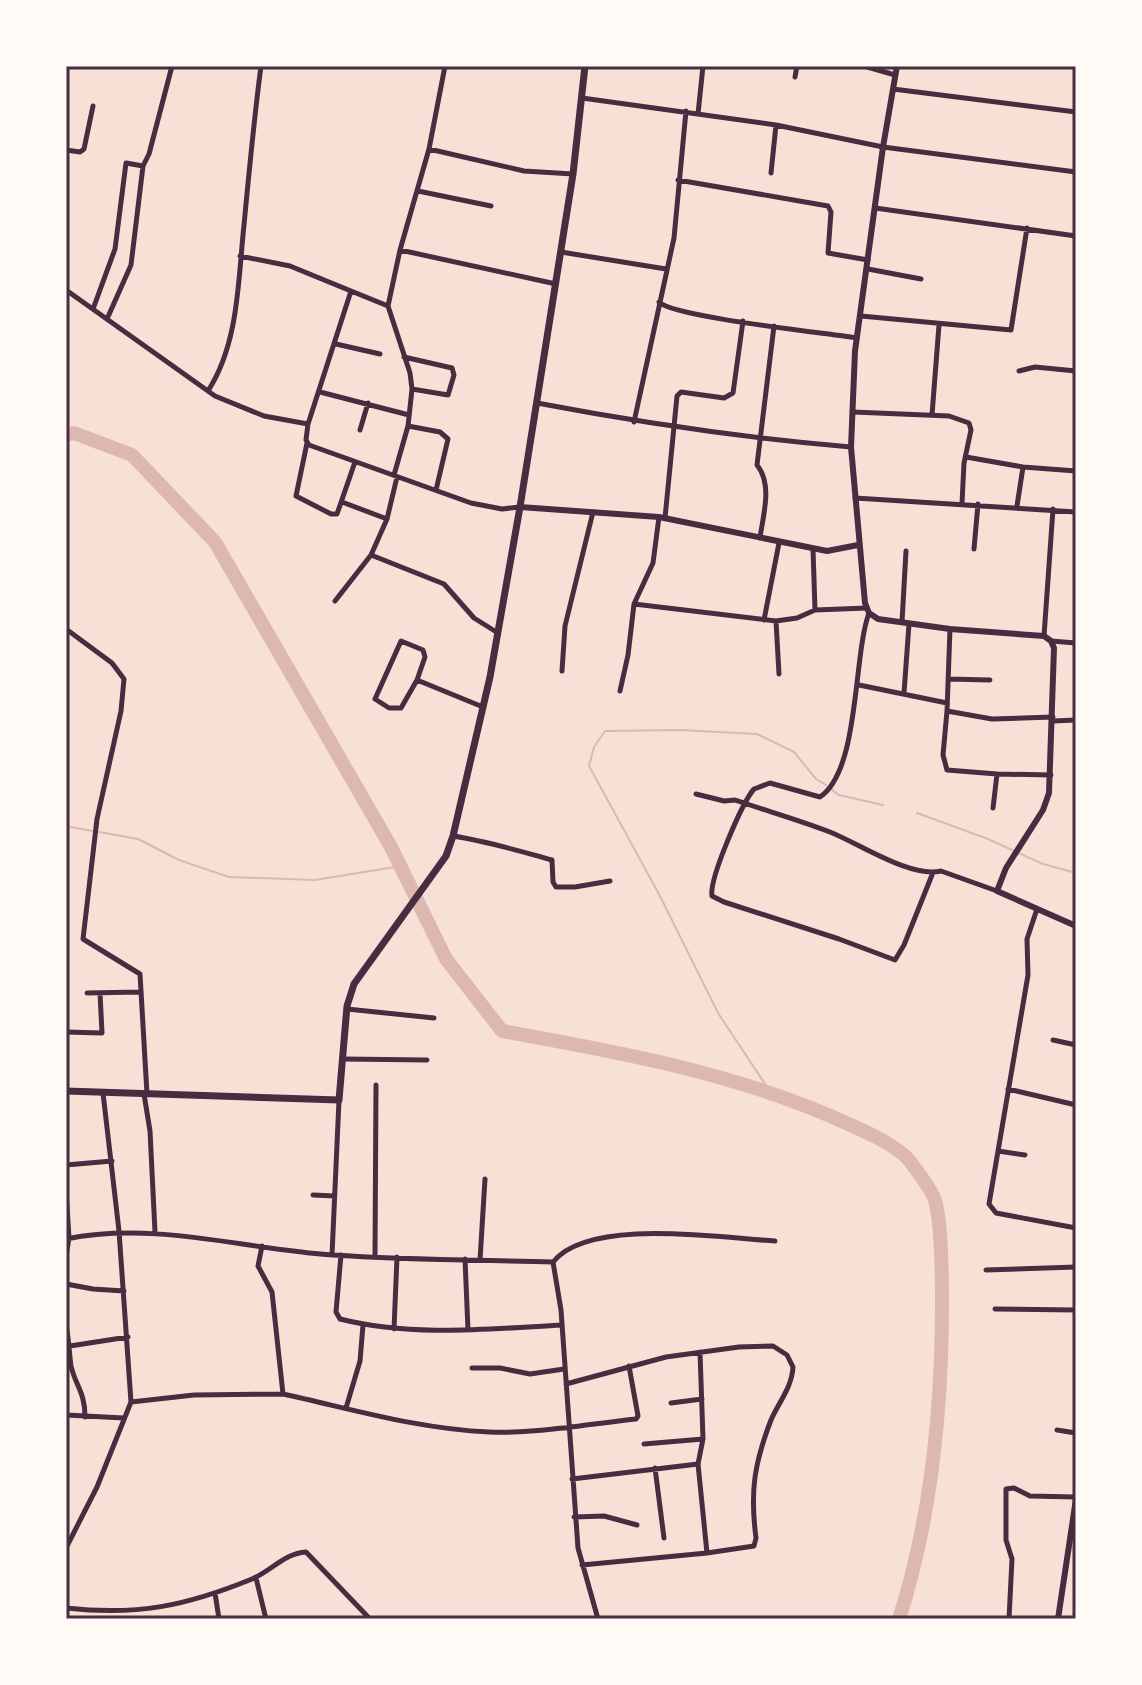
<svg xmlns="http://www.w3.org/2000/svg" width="1142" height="1685" font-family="Mulish,sans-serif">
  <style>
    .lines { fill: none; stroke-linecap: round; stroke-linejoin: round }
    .stream { stroke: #dcb8b0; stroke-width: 2 }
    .river { stroke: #dcb8b0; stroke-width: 14 }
    .minor { stroke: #4a2c40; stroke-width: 5 }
    .tertiary { stroke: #4a2c40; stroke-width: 6 }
    .secondary { stroke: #4a2c40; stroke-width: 7 }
    .neatline { fill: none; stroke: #4a2c40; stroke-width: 3 }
  </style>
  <rect width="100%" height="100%" fill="#f7e1d7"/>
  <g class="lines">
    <!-- stream -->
    <path class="stream" d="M831 789 839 795 883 805
      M917 813 988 839 1043 864 1076 873
      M66 826 92 831
      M99 832 138 839 179 860 229 877 315 880 401 866
      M771 1093 718 1013 660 896 589 766 594 747 605 731 680 730 757 734 794 752 816 779 826 785"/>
    <!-- river -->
    <path class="river" d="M66 435 74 433 132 455 215 542 391 847 446 959 502 1031C614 1051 730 1072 835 1118 857 1128 885 1139 904 1155 911 1161 932 1191 935 1200 942 1225 942 1275 942 1302 942 1409 932 1517 899 1619"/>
    <!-- minor -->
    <path class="minor" d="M864 66 895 75
      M795 77 797 66
      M893 89 1076 112
      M582 98 776 125 883 147 1076 172
      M698 114 703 66
      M429 149 524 171 573 174
      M66 150 80 152 84 149 93 106
      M771 173 776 125
      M678 180 828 206 831 212 828 253 868 260
      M418 191 491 206
      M875 208 1076 236
      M400 250 556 284
      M561 252 666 269
      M240 256 290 266 351 291
      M868 269 921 279
      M66 290 215 396 264 416 308 424 306 440 309 445 471 503 502 509 520 507
      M659 302C673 317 826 333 857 338
      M93 309 115 249 126 163 143 166
      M861 316 1011 330 1027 228
      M107 319 131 265 143 166 149 154 172 66
      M336 344 380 354
      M404 357 452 368 454 375 448 395 412 389
      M1019 371 1035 367 1076 371
      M208 391C239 343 238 280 244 225 249 172 254 119 261 66
      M320 392 409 415
      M537 403C642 423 745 438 851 447
      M853 412 949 416 969 423 971 430 964 463 962 503
      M932 415 939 325
      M634 422 674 238 686 111
      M308 424 351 291 388 306
      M408 426 440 432 448 439 436 490
      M360 430 368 403
      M307 443 296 496 331 514H337L355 462
      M966 457 1023 467 1076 471
      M394 475 408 426 412 389 410 373 388 306 400 250 429 149 445 66
      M855 498 1076 512
      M342 502 387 519
      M1017 506 1023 467
      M665 518 677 396 681 392 724 398 733 393 743 321
      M760 538C763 515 773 485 757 465L774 326
      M813 549 815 610
      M974 549 978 504
      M371 555 444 584 474 618 498 633
      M335 601 371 555 387 519 397 477
      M634 604 776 621 797 618 815 610 867 608
      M869 613C853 656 860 770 820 797L770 783 754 789C742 803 709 879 712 896L724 902 839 939 895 960 904 945 932 875
      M764 620 779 543
      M776 621 779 674
      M902 622 906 551
      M66 629 112 663 124 679 121 711 97 819 83 939 140 974 147 1094
      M950 629 947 711 943 755 947 770 997 774 1051 775
      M1044 636 1053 509
      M401 641 423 650 425 657 417 680 401 708H389L375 699Z
      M1051 641 1076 643
      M562 671 565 626 593 512
      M948 679 990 680
      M417 680 483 707
      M859 685 947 703
      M620 691 628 655 634 604 653 563 659 517
      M904 693 909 624
      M947 711 992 719 1053 717
      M1053 721 1076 720
      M696 794 724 801 735 800C767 811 799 820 830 832 860 844 910 878 941 871L997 891
      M993 808 997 774
      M453 836C487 841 519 851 552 860L553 882 556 887H575L610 881
      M1037 909 1027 939 1028 975 989 1204 996 1213 1076 1228
      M87 993 140 992
      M347 1009 434 1018
      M66 1032 102 1033 100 993
      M1053 1040 1076 1045
      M343 1059 427 1060
      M1008 1089 1076 1105
      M144 1094 150 1131 155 1232
      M998 1151 1025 1155
      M66 1165 112 1161
      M66 1190 69 1238 66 1256
      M313 1195 335 1196
      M66 1239C156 1221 243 1249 333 1255 406 1260 479 1260 553 1262L561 1310 578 1548 598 1619
      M332 1255 339 1100
      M341 1255 336 1312 340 1319C412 1337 488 1329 562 1325
      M375 1256 376 1085
      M465 1259 468 1330
      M480 1260 485 1179
      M553 1262C589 1217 721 1238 775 1241
      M986 1270 1076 1267
      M66 1284 93 1289 124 1291
      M995 1309 1076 1310
      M66 1325C69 1339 69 1352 71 1366 76 1387 85 1392 85 1417
      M394 1329 397 1257
      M70 1346 128 1337
      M700 1352 703 1439 698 1464 707 1553
      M472 1368H500L530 1374 564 1369
      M566 1384 666 1357 739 1347 773 1346 787 1355 793 1367C792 1387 779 1402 771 1420 754 1464 750 1492 756 1538L754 1546 707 1553 582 1565
      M283 1394C352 1409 418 1429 489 1432 537 1434 588 1424 636 1419L638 1416 629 1366
      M131 1402 194 1395 283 1394 272 1292 258 1266 262 1246
      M671 1403 702 1399
      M346 1408 360 1361 363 1325
      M66 1415 124 1418
      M1057 1430 1076 1433
      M644 1444 703 1439
      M655 1468 664 1538
      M572 1479 698 1464
      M574 1517 604 1516 637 1525
      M66 1548 97 1487 131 1402 119 1231 103 1093
      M256 1578 266 1619
      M215 1593 219 1619
      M66 1608C137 1616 186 1606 252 1579 271 1571 285 1553 306 1552L370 1619
      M1009 1619 1012 1559 1006 1540V1489L1014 1488 1030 1496 1076 1497"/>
    <!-- tertiary -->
    <path class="tertiary" d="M897 66 883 147 855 351 851 447 865 603 869 613 878 619 950 629 1044 636 1051 641 1054 648 1049 793 1043 810 1006 868 997 891 1076 926
      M520 507 659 517 827 551 858 545
      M1058 1619 1076 1499"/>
    <!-- secondary -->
    <path class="secondary" d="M66 1091 339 1100 347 1006 354 984 446 856 453 836 490 677 520 507 573 174 585 66"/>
  </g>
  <!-- border -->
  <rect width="1142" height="1685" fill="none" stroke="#fffaf5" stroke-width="136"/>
  <rect x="68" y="68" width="1006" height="1549" class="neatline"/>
</svg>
